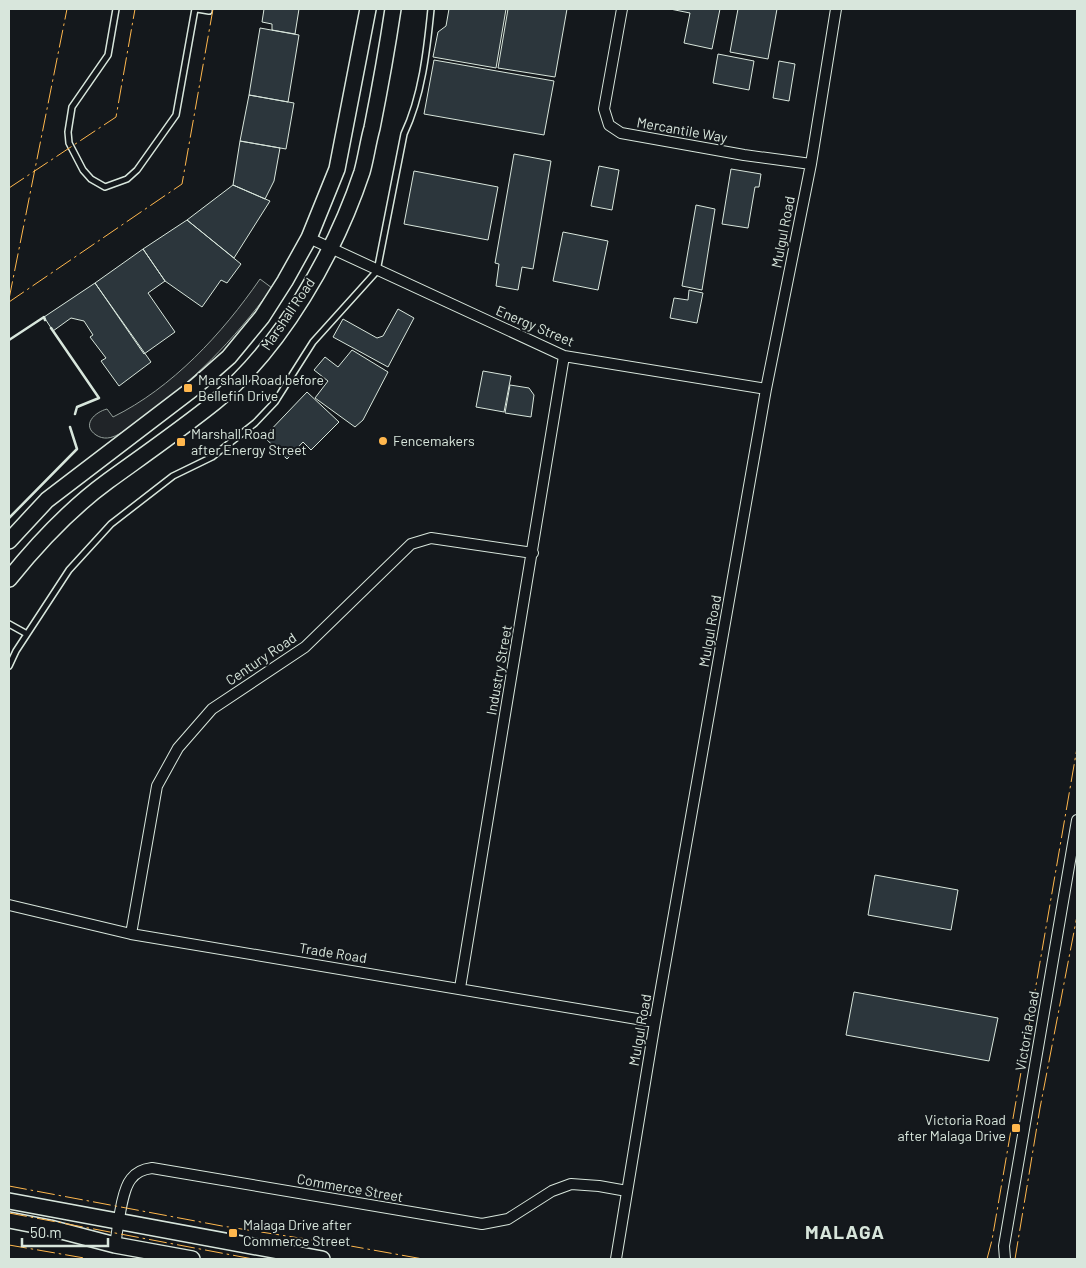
<svg xmlns="http://www.w3.org/2000/svg" width="1086" height="1268" font-family="Barlow,sans-serif">
  <style>
    .green { fill: #202428; stroke: #939e99 }
    .building { fill: #2c363c; stroke: #d8e6dc }
    .lines { fill: none; stroke-linecap: round; stroke-linejoin: round }
    .service-casing { stroke: #d8e6dc; stroke-width: 8 }
    .minor-casing { stroke: #d8e6dc; stroke-width: 12 }
    .secondary-casing { stroke: #d8e6dc; stroke-width: 18 }
    .service { stroke: #14181c; stroke-width: 5 }
    .minor { stroke: #14181c; stroke-width: 10 }
    .secondary { stroke: #14181c; stroke-width: 15 }
    .wall { stroke: #d8e6dc; stroke-width: 2.5 }
    .power { stroke: #ffb74d; stroke-width: 1; stroke-dasharray: 18 4 2.5 4; stroke-linecap: butt }
    .poi-dot { fill: #ffb74d; stroke: #14181c; stroke-width: 2 }
    .labels { text-anchor: middle; stroke-width: 4; stroke-linejoin: round; paint-order: stroke }
    .street-label { font-size: 14px; fill: #d8e6dc; stroke: #14181c }
    .poi-label { font-size: 14px; fill: #d8e6dc; stroke: #14181c; text-anchor: start }
    .district-label { font-size: 19px; font-weight: bold; letter-spacing: 1px; fill: #d8e6dc; stroke: #14181c }
  </style>
  <rect width="100%" height="100%" fill="#14181c"/>
  <!-- green -->
  <path class="green" d="M260 279 272 288C232 342 194 381 139 420 127 428 111 445 96 435 81 425 95 412 107 409L113 417C172 388 222 334 260 279Z"/>
  <!-- building -->
  <path class="building" d="M264 9H299L295 34 272 30V24L262 22Z
    M449 9H506L496 68 433 57 438 32 446 26Z
    M508 9H567L555 77 498 68Z
    M670 9H720L712 49 684 43 690 13Z
    M738 9H777L768 59 730 52Z
    M260 28 299 35 288 102 249 95Z
    M718 54 754 61 749 90 713 83Z
    M434 60 554 81 544 135 424 114Z
    M779 61 795 64 789 101 773 98Z
    M249 95 294 103 286 149 240 141Z
    M240 141 280 148 274 181 265 199 233 185Z
    M514 154 551 161 533 269 522 267 518 290 496 286 499 264 495 263Z
    M599 166 619 170 612 210 591 206Z
    M731 169 761 174 759 187H755L748 228 722 224Z
    M414 171 498 187 488 240 404 224Z
    M233 185 270 201 234 258 187 220Z
    M696 205 715 209 702 290 682 286Z
    M187 220 241 264 227 283 221 280 202 307 165 281 143 249Z
    M563 232 608 241 598 290 553 281Z
    M143 249 165 281 148 293 175 332 144 354 95 283Z
    M95 283 151 362 119 386 101 361 106 358 90 337 93 335 84 321 71 318 53 331 44 317Z
    M689 290 703 293 697 323 670 318 674 298 688 300Z
    M398 309 414 318 388 367 333 337 343 319 377 338 383 336Z
    M352 350 388 372 363 420 355 427 315 398 328 381 314 370 325 357 338 367Z
    M483 371 511 376 504 412 476 407Z
    M510 385 529 388 534 395 531 417 505 413Z
    M307 392 339 422 311 450 303 442 287 459 264 437Z
    M875 875 958 890 951 930 868 915Z
    M854 992 998 1018 989 1061 846 1035Z"/>
  <g class="lines">
    <defs>
      <path id="service" d="M116 9 108 55 72 107 68 132 69 143 83 170 91 179 105 187 127 179 137 170 176 115 195 9
        M197 9 209 11V9
        M9 624 27 634
        M9 666 16 651 69 570 111 524 173 476 212 457 255 423 275 402 313 342 377 271 404 134C422 96 427 50 431 9"/>
      <path id="minor" d="M622 9 604 109 609 125 621 133 744 155 811 164
        M309 238 564 356 766 389
        M9 905 131 934 655 1022
        M131 934 157 786 178 748 212 709 305 647 411 544 431 538 533 553
        M460 988 564 356
        M115 1245C118 1229 121 1191 131 1179 136 1172 144 1169 152 1168L482 1224 508 1219 552 1191 571 1184 599 1186 627 1191
        M616 1259 655 1022 766 389 811 164 836 9
        M1005 1259 1004 1246 1077 820"/>
      <path id="secondary" d="M9 541 47 500 195 387 229 357 262 317 285 281 309 238 337 169 368 9
        M9 579C38 543 71 508 108 481 144 455 180 430 215 402 281 348 335 253 362 172 366 158 368 142 372 128 380 88 387 49 393 9
        M9 1201 322 1259
        M9 1220 50 1228 115 1245 192 1259"/>
    </defs>
    <!-- service casing -->
    <use href="#service" class="service-casing"/>
    <!-- minor casing -->
    <use href="#minor" class="minor-casing"/>
    <!-- secondary casing -->
    <use href="#secondary" class="secondary-casing"/>
    <!-- service -->
    <use href="#service" class="service"/>
    <!-- minor -->
    <use href="#minor" class="minor"/>
    <!-- secondary -->
    <use href="#secondary" class="secondary"/>
    <!-- wall -->
    <path class="wall" d="M51 328 99 398 77 407 75 414
      M9 340 44 317 45 320
      M9 518 77 449 70 427"/>
    <!-- power -->
    <path class="power" d="M9 188 116 117 135 9
      M9 299 67 9
      M9 302 182 184 213 9
      M9 1186 222 1226 345 1245 423 1259
      M9 1213 253 1259
      M9 1245 90 1259
      M987 1259 992 1240 1077 748
      M1015 1259 1040 1108 1077 916"/>
  </g>
  <!-- markers -->
  <g class="poi-dot">
    <rect x="183" y="383" width="10" height="10" rx="2.5"/>
    <circle cx="383" cy="441" r="5"/>
    <rect x="176" y="437" width="10" height="10" rx="2.5"/>
    <rect x="1011" y="1123" width="10" height="10" rx="2.5"/>
    <rect x="228" y="1228" width="10" height="10" rx="2.5"/>
  </g>
  <g class="labels">
    <!-- street labels -->
    <g class="street-label">
      <text transform="translate(682 130) rotate(10)" y="5">Mercantile Way</text>
      <text transform="translate(783 232) rotate(-79)" y="5">Mulgul Road</text>
      <text transform="translate(288 314) rotate(-56)" y="5">Marshall Road</text>
      <text transform="translate(535 326) rotate(23)" y="5">Energy Street</text>
      <text transform="translate(710 631) rotate(-80)" y="5">Mulgul Road</text>
      <text transform="translate(261 659) rotate(-34)" y="5">Century Road</text>
      <text transform="translate(499 670) rotate(-80)" y="5">Industry Street</text>
      <text transform="translate(333 953) rotate(9)" y="5">Trade Road</text>
      <text transform="translate(640 1030) rotate(-80)" y="5">Mulgul Road</text>
      <text transform="translate(1027 1031) rotate(-80)" y="5">Victoria Road</text>
      <text transform="translate(350 1188) rotate(10)" y="5">Commerce Street</text>
    </g>
    <!-- poi labels -->
    <g class="poi-label">
      <text x="198" y="385">Marshall Road before<tspan x="198" dy="16">Bellefin Drive</tspan></text>
      <text x="191" y="439">Marshall Road<tspan x="191" dy="16">after Energy Street</tspan></text>
      <text x="393" y="446">Fencemakers</text>
      <text x="1006" y="1125" text-anchor="end">Victoria Road<tspan x="1006" dy="16">after Malaga Drive</tspan></text>
      <text x="243" y="1230">Malaga Drive after<tspan x="243" dy="16">Commerce Street</tspan></text>
    </g>
    <!-- district labels -->
    <g class="district-label">
      <text x="845" y="1239">MALAGA</text>
    </g>
  </g>
  <!-- border -->
  <rect width="1086" height="1268" fill="none" stroke="#d8e6dc" stroke-width="20"/>
  <!-- scale -->
  <path d="M22 1238v8h86v-8" fill="none" stroke="#d8e6dc" stroke-width="2.5"/>
  <text x="30" y="1238" font-size="15" fill="#d8e6dc" stroke="#14181c" stroke-width="4" paint-order="stroke">50 m</text>
</svg>
